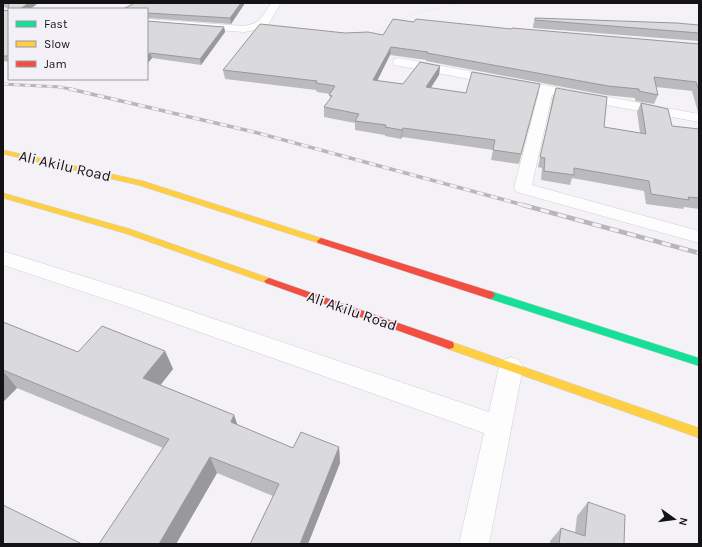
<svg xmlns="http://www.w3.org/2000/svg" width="702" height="547" font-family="Karla,sans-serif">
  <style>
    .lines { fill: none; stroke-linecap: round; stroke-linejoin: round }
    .street-casing { stroke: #d0cfd1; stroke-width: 1 }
    .fast-casing { stroke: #d0cfd2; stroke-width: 1 }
    .slow-casing { stroke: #d0cfd2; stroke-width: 1 }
    .jam-casing { stroke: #d0cfd2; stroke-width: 1 }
    .path { stroke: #dcdcdc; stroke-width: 1.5; stroke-dasharray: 0.5 2; stroke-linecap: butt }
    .street { fill: #fdfdfe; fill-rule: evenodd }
    .fast { fill: #16e098; fill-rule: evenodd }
    .slow { fill: #ffcf43; fill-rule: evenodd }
    .jam { fill: #f24e42; fill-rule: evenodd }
    .rail-far2-casing { stroke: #b8b6b8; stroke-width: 3 }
    .rail-far1-casing { stroke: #b8b6b8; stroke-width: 3.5 }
    .rail-casing { stroke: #b8b6b8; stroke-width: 4.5 }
    .rail-far2 { stroke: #f3f1f7; stroke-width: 2; stroke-dasharray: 5.5; stroke-linecap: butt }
    .rail-far1 { stroke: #f3f1f7; stroke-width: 2.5; stroke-dasharray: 7; stroke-linecap: butt }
    .rail { stroke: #f3f1f7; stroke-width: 3; stroke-dasharray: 9; stroke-linecap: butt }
    .wall { fill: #bbbbbd }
    .shaded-wall { fill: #99989a }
    .building { fill: #dad9dc; stroke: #99989a }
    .labels { text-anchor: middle; stroke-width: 3.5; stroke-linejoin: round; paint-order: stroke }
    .street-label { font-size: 15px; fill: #131215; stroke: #f3f1f7 }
  </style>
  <rect width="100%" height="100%" fill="#f4f2f6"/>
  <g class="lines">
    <defs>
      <path id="street" d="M271 3H281L268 25 289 28 291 30 289 32 285 34 256 30 244 32 147 25V19L244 26C261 23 262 17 271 3Z
        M399 58 699 114V122L552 95 532 185 699 231V243L517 192 514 188 539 92 394 65 393 62 394 59Z
        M3 251 143 295 489 412 499 367 503 360 511 357 519 360 523 367 489 544H459L484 433 129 307 3 265Z"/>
      <path id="fast" d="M490 291 699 358V366L487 298 485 295 487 292Z"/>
      <path id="slow" d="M3 150 143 181 324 239 325 241 321 244 318 243 138 185 3 154Z
        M3 193 130 229 272 279 274 281 272 283H266L124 233 3 198Z
        M449 341 699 428V438L445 348 444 345 445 342Z"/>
      <path id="jam" d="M321 238 493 292 495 295 493 298 490 299 318 243 317 241Z
        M269 278 453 342 454 345 453 348 449 349 266 283 264 281Z"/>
    </defs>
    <!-- street casing -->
    <use href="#street" class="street-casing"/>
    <!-- fast casing -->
    <use href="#fast" class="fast-casing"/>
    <!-- slow casing -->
    <use href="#slow" class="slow-casing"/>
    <!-- jam casing -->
    <use href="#jam" class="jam-casing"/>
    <!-- path -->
    <path class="path" d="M398 21 414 14 461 3
      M369 34 392 24"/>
    <!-- street -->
    <use href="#street" class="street"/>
    <!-- fast -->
    <use href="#fast" class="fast"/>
    <!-- slow -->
    <use href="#slow" class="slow"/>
    <!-- jam -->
    <use href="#jam" class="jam"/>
    <defs>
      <path id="rail-far2" d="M3 84 60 87 75 90"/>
      <path id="rail-far1" d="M70 89 254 132 527 206"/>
      <path id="rail" d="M523 205 699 253"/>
    </defs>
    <!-- rail-far2 casing -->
    <use href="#rail-far2" class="rail-far2-casing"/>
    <!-- rail-far1 casing -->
    <use href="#rail-far1" class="rail-far1-casing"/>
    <!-- rail casing -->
    <use href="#rail" class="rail-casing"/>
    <!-- rail-far2 -->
    <use href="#rail-far2" class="rail-far2"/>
    <!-- rail-far1 -->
    <use href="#rail-far1" class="rail-far1"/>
    <!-- rail -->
    <use href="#rail" class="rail"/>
  </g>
  <!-- wall -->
  <path class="wall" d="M3 3H37V4L30 9H9V62L3 61V10L8 11V8L3 7Z
    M135 3H245L231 24 147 18V9Z
    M535 18 699 25V41L533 28V26Z
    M147 21 224 27 225 32 201 65 152 58 147 64Z
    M414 22 699 44V113L698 112 692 91 656 87 658 95 654 104 635 101V98L605 95 426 61V60L390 55 377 81 403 84 440 66 439 75 431 88 466 93 540 84 519 164 491 160 493 150 402 137 401 139 385 136V135L355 130V123L324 117V107L330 100V94L317 92 316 90 225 79 223 70 345 33 383 35Z
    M556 88 604 127 640 133 637 112 641 103 672 126 699 129V209L684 207 683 209 646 204 644 191 572 178 570 185 541 180 542 168 538 167 553 97Z
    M3 322 78 352 165 351 173 369 160 385 234 415 237 425 293 448 339 447 340 463 308 544H250L273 496 217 473 176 544H99L163 448 17 388 3 402Z
    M588 502 624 544H550V541L561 528 575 533 577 516Z"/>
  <!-- shaded-wall -->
  <path class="shaded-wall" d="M29 3H37V4L30 9H20Z
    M241 3H245L231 24 230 18Z
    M224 27 225 32 201 65 200 59Z
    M391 47 390 55 373 89V80Z
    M150 53 152 58 147 64V56Z
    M440 66 439 75 425 96 426 87Z
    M403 128 402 137 401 139 402 130Z
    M165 351 173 369 152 396 143 378Z
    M3 371 17 388 3 402Z
    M234 415 240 432 231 422Z
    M339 447 340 463 308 544H300Z
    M210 457 217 473 176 544H159Z"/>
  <!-- building -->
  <path class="building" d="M9 3H29L20 9H9V56H3V10L8 11Z
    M135 3H241L230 18 147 13V9H123Z
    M535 18 676 23 699 25V33L535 20Z
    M393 19 414 22 416 19 511 29 512 28 699 44V91L696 82 654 77 658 95 639 91V89L608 86 427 53 428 52 391 47 373 80 403 84 420 62 440 66 426 87 466 93 472 72 540 84 521 154 493 150 495 140 403 128 402 130 385 127 386 125 355 121 359 114 324 107 332 96 329 95 335 86 316 83 317 81 223 70 260 24 345 33 368 32 383 35Z
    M147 21 224 27 200 59 150 53 147 56Z
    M556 88 607 97 604 127 646 134 641 103 668 109 672 126 699 129V198L688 197 689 200 651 194 649 181 574 168V175L544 171 545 158 540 157Z
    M3 322 78 352 102 326 165 351 143 378 234 415 231 422 293 448 301 432 339 447 300 544H250L279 484 210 457 159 544H99L169 439 3 370Z
    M588 502 625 515 624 544H559L561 528 585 536Z
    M3 505 82 544H3Z"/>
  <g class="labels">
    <!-- street labels -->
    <g class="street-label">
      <text transform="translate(65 166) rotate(13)" y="5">Ali Akilu Road</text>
      <text transform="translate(352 311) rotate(19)" y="5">Ali Akilu Road</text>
    </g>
  </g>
  <!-- border -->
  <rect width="702" height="547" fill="none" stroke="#131215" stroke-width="8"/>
  <!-- legend -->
  <rect x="8" y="8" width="140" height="72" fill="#f3f1f7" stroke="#99989d"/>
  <rect x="16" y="21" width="20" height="6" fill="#16e098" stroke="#99989d"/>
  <text x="44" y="28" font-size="12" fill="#131215">Fast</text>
  <rect x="16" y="41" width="20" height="6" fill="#ffcf43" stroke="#99989d"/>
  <text x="44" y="48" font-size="12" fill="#131215">Slow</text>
  <rect x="16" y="61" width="20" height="6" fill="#f24e42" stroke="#99989d"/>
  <text x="44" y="68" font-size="12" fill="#131215">Jam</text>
  <!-- north arrow -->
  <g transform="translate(674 519) rotate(104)" stroke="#f3f1f7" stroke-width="3" paint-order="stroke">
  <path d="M0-3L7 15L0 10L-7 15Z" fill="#131215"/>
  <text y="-6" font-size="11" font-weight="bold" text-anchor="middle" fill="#131215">N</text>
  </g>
</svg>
